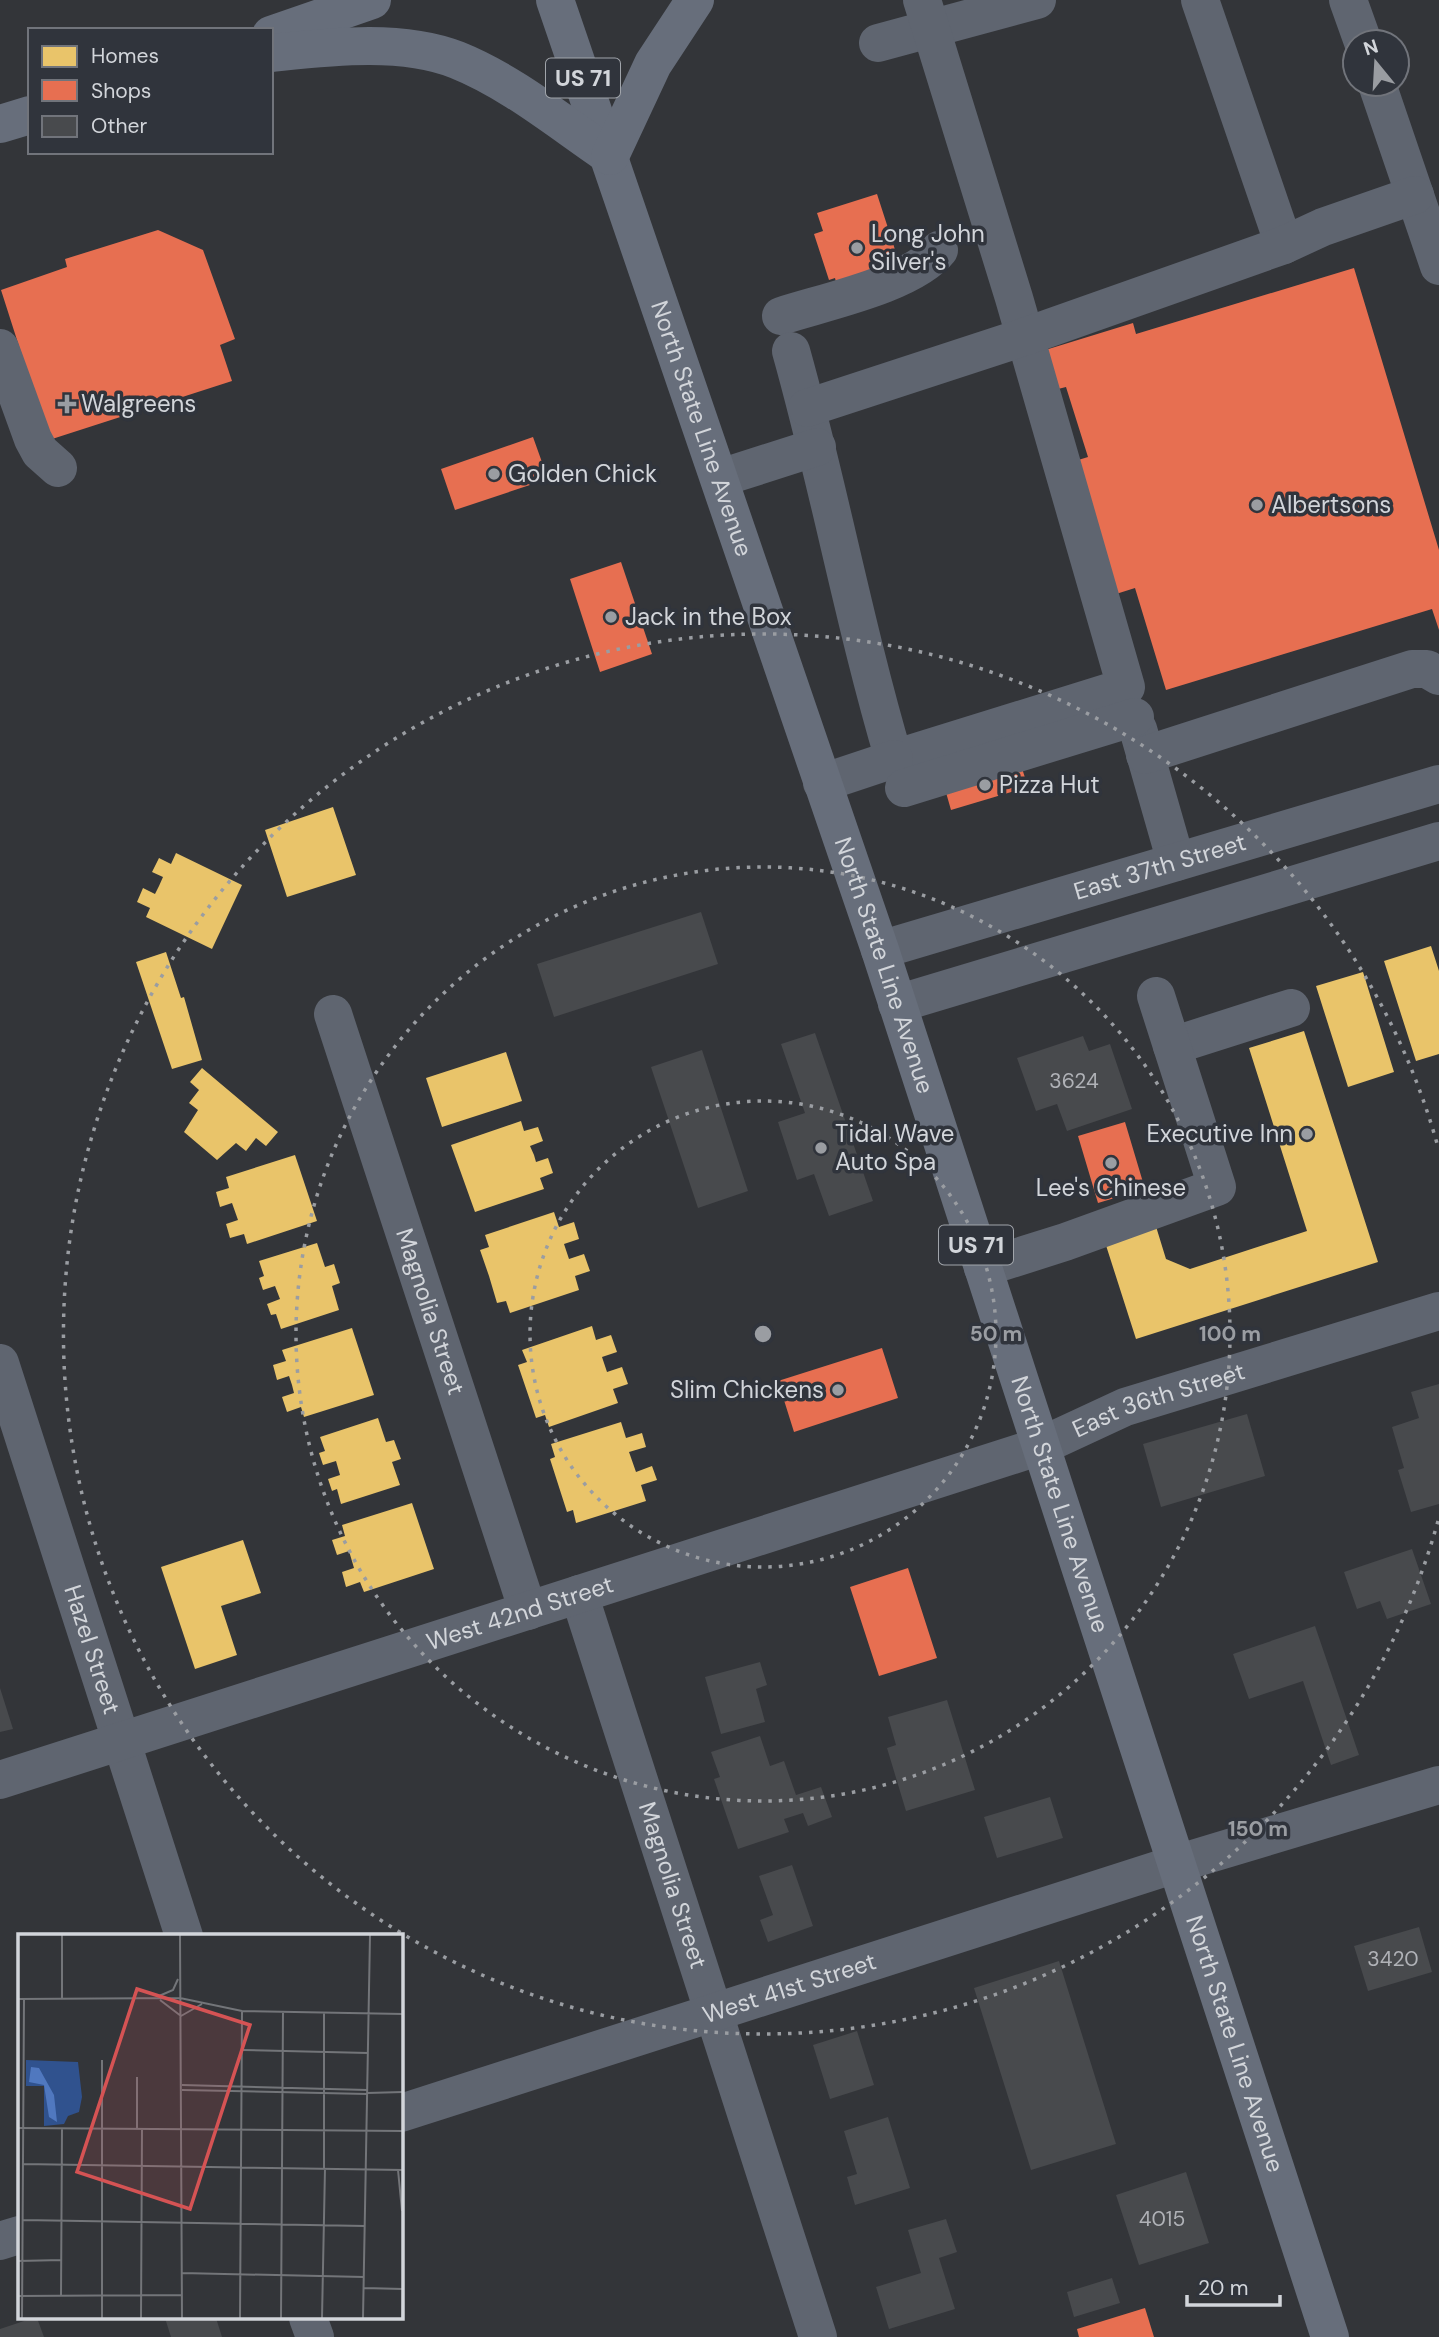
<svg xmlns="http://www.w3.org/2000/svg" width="1439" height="2337" font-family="'DM Sans',sans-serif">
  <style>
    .homes { fill: #e9c46a }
    .shops { fill: #e76f51 }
    .building { fill: #484a4d }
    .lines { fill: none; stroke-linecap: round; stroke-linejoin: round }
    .minor { stroke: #5f6570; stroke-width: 38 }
    .major { stroke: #676e7b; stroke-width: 38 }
    .ring { fill: none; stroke: #9a9da2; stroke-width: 3.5; stroke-dasharray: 3.5 7 }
    .poi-dot { fill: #9a9da2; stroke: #30343c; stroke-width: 2.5 }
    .labels { text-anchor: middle; stroke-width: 7; stroke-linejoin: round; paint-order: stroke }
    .number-label { font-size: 21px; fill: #b0b2b7 }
    .shield { fill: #30343c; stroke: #a1a5ab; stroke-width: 2 }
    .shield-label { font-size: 23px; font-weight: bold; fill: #d2d5da }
    .poi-label { font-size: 24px; fill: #d2d5da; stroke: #30343c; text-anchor: start }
    .street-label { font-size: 24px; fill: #d2d5da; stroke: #30343c }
    .inset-road { fill: none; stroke: #737579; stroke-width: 2 }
    .view { fill: #d55354; fill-opacity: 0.15; stroke: #d55354; stroke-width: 3.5 }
    .inset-edge { fill: none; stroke: #d2d5da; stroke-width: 3.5 }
    .centre { fill: #9a9da2; stroke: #30343c; stroke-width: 3.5 }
    .ring-label { font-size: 21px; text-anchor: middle; font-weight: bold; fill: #9a9da2; stroke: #30343c; stroke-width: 7; stroke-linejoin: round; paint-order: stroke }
  </style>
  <rect width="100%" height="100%" fill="#333539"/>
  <!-- homes -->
  <path class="homes" d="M333 807 356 875 287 897 265 830Z
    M176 853 242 885 212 949 146 917 150 908 137 902 143 888 155 894 159 886 163 877 152 872 159 858 171 864Z
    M1431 946 1439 971V1054L1416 1061 1384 961Z
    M166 952 181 998 184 997 202 1060 172 1069 136 962Z
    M1363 972 1394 1072 1348 1087 1316 986Z
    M1304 1031 1378 1262 1136 1339 1103 1236 1154 1220 1166 1259 1190 1269 1307 1231 1249 1048Z
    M506 1052 522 1101 442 1127 426 1078Z
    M202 1068 278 1132 266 1146 256 1138 246 1151 236 1143 217 1160 184 1132 198 1110 189 1103 199 1090 190 1082Z
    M521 1121 524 1131 538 1127 543 1141 530 1146 534 1155 536 1162 548 1158 553 1173 540 1178 544 1189 475 1212 451 1145Z
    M295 1155 317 1221 247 1244 244 1234 230 1238 226 1224 238 1220 232 1203 220 1207 216 1192 229 1188 226 1177Z
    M554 1212 559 1227 574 1222 579 1239 564 1244 569 1259 584 1254 590 1271 575 1276 579 1290 510 1313 506 1301 497 1303 489 1276 480 1250 489 1247 485 1235Z
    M317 1243 325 1267 334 1264 340 1283 332 1286 339 1310 281 1329 276 1314 271 1315 267 1304 280 1299 275 1286 263 1290 259 1278 264 1276 259 1261Z
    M592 1326 596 1340 611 1335 617 1352 602 1357 607 1372 622 1367 628 1384 613 1389 618 1403 549 1427 545 1415 536 1418 518 1365 527 1362 522 1350Z
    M352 1328 374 1395 304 1417 301 1407 287 1412 282 1397 294 1393 292 1385 289 1376 277 1380 273 1365 286 1361 282 1350Z
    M378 1418 386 1442 394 1440 401 1459 392 1462 400 1485 341 1504 337 1489 332 1491 328 1479 340 1475 336 1461 323 1465 319 1453 325 1451 320 1437Z
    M621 1422 626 1438 642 1433 646 1447 629 1452 636 1472 652 1466 657 1480 641 1485 646 1501 576 1523 573 1510 567 1512 550 1459 555 1457 551 1444Z
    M412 1503 434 1569 364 1592 360 1582 346 1587 342 1572 354 1568 349 1551 337 1555 332 1540 345 1536 342 1525Z
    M243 1540 261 1593 221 1606 237 1655 195 1669 161 1567Z"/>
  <!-- shops -->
  <path class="shops" d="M877 194 899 262 836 282 835 278 829 280 814 234 823 231 817 213Z
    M158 230 203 250 235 339 220 345 232 381 49 440 1 290 67 267 65 259Z
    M1354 268 1439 550V630L1432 609 1166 690 1135 588 1116 594 1075 461 1088 457 1066 387 1054 390 1042 351 1133 323 1136 334Z
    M533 437 548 479 455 510 441 469Z
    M621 562 652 654 600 672 570 579Z
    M1019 759 1028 787 951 810 943 782Z
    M1125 1122 1145 1189 1098 1203 1078 1136Z
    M882 1348 898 1398 794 1432 778 1381Z
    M908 1568 937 1658 879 1676 850 1587Z
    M1145 2308 1154 2337H1079L1077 2329Z"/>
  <!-- building -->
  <path class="building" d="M701 912 718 964 554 1017 537 964Z
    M815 1033 873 1201 829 1216 814 1174 797 1180 778 1122 805 1113 781 1044Z
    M1083 1036 1089 1051 1110 1044 1132 1109 1067 1131 1057 1104 1036 1111 1017 1058Z
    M702 1050 748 1191 698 1208 651 1067Z
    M1439 1384V1504L1411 1512 1398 1470 1404 1468 1392 1427 1419 1418 1411 1392Z
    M1247 1414 1265 1476 1161 1507 1143 1444Z
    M1412 1549 1431 1604 1387 1619 1380 1601 1357 1609 1344 1572Z
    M1315 1626 1359 1755 1331 1765 1303 1681 1249 1699 1233 1654Z
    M760 1662 767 1685 756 1689 765 1722 721 1734 705 1677Z
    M0 1688 13 1729 0 1732Z
    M947 1700 975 1790 906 1811 887 1748 896 1745 888 1717Z
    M760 1736 770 1766 784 1761 796 1795 821 1787 832 1817 808 1826 803 1813 784 1819 789 1832 738 1849 714 1779 720 1777 711 1752Z
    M1050 1797 1063 1838 997 1858 984 1817Z
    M792 1865 813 1926 768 1942 760 1920 773 1915 759 1876Z
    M1419 1927 1432 1972 1368 1991 1354 1946Z
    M1059 1961 1116 2144 1031 2170 974 1988Z
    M857 2031 874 2085 830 2099 813 2045Z
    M888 2117 910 2188 855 2205 847 2177 857 2174 844 2131Z
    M1186 2172 1209 2243 1139 2265 1116 2195Z
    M946 2219 957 2252 939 2258 955 2309 889 2329 876 2287 921 2273 908 2230Z
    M1112 2278 1120 2303 1074 2317 1067 2292Z
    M33 2318H37L44 2337H0V2329Z
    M165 2318H216L222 2337H171Z"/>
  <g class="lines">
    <!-- minor -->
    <g class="minor">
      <path d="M1200 0 1284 245"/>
      <path d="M1348 0 1363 42"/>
      <path d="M878 43 1037 0"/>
      <path d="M1377 84 1439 266"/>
      <path d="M781 316C824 302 912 284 939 250"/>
      <path d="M0 348 33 439 40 452 58 468"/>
      <path d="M791 351C829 486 854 624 894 759L1126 687 1014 298 922 0"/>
      <path d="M807 408 1024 337 1284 245 1323 227 1415 195"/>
      <path d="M720 478 817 447"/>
      <path d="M1138 729 1176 862"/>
      <path d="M1145 755 1412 669H1427L1439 676"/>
      <path d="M822 783 894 759"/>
      <path d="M904 788 1135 717"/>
      <path id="s1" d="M880 950 1439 784"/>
      <path d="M897 1004 1439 841"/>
      <path id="s2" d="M333 1014 528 1611"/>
      <path d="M1172 1046 1291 1008"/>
      <path d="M983 1268 1065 1242 1217 1187 1156 996"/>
      <path id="s3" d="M0 1363 184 1936"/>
      <path id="s4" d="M579 1594 818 2337"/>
      <path id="s5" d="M0 1780 1041 1446 1125 1407 1439 1311"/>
      <path id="s6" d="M401 2113 1176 1864 1439 1785"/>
      <path d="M0 2241 19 2235"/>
      <path d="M308 2318 315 2337"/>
    </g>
    <!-- major -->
    <g class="major">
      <path id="s7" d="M555 0 880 950 1330 2337"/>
      <path d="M271 35 372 0"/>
      <path d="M271 53C329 47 401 38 457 60 512 82 561 123 610 156"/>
      <path d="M0 124 30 115"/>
      <path d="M610 156 653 64 695 0"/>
    </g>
  </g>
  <!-- distance rings -->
  <g class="ring">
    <circle cx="763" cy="1334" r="233"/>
    <circle cx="763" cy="1334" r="467"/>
    <path d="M1438 1521A700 700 0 1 1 1438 1147"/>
  </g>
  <!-- markers -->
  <g class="poi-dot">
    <circle cx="857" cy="248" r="7"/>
    <path d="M63.5 393.5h7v7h7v7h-7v7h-7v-7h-7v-7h7z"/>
    <circle cx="494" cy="474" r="7"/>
    <circle cx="1257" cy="505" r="7"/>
    <circle cx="611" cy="617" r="7"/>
    <circle cx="985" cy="785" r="7"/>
    <circle cx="1307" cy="1134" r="7"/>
    <circle cx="821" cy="1148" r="7"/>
    <circle cx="1111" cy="1163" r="7"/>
    <circle cx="838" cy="1390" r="7"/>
  </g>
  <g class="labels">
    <!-- number labels -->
    <g class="number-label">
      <text x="1074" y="1088">3624</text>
      <text x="1393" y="1966">3420</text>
      <text x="1162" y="2226">4015</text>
    </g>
    <!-- shield labels -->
    <g class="shield">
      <rect x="546" y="58.5" width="74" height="39" rx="5"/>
      <rect x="939" y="1225.5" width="74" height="39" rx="5"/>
    </g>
    <g class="shield-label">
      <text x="583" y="86">US 71</text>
      <text x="976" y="1253">US 71</text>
    </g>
    <!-- poi labels -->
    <g class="poi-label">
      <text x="871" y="242">Long John<tspan x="871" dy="28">Silver's</tspan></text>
      <text x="81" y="412">Walgreens</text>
      <text x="508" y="482">Golden Chick</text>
      <text x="1271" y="513">Albertsons</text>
      <text x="625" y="625">Jack in the Box</text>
      <text x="999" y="793">Pizza Hut</text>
      <text x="835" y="1142">Tidal Wave<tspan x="835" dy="28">Auto Spa</tspan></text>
      <text x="1293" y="1142" text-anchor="end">Executive Inn</text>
      <text x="1111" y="1196" text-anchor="middle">Lee's Chinese</text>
      <text x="824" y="1398" text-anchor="end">Slim Chickens</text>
    </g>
    <!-- street labels -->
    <g class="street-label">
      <text dy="8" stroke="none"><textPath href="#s7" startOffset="453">North State Line Avenue</textPath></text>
      <text dy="8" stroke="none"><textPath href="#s1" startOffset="292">East 37th Street</textPath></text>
      <text dy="8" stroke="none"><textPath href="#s7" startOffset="1020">North State Line Avenue</textPath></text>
      <text dy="8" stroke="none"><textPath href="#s2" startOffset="313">Magnolia Street</textPath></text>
      <text dy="8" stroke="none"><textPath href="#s5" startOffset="1220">East 36th Street</textPath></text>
      <text dy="8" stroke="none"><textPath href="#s7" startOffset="1587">North State Line Avenue</textPath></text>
      <text dy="8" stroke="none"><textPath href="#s5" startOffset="546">West 42nd Street</textPath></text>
      <text dy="8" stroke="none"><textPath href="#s3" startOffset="301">Hazel Street</textPath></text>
      <text dy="8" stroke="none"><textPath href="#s4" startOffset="306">Magnolia Street</textPath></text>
      <text dy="8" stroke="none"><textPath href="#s6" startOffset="408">West 41st Street</textPath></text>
      <text dy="8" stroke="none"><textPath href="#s7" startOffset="2154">North State Line Avenue</textPath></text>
    </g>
  </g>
  <!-- overview -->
  <g transform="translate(18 1934)">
    <rect width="385" height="385" fill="#333539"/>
    <path d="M8 126 60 128 64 163 61 178 50 182 46 190 26 192V152H8Z" fill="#30528e"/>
    <path d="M13 133 21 134 36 161 39 188 31 183 26 151 11 148Z" fill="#5078bf"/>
    <path class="inset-road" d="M44 1V65M162 1 164 384M141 62 155 56 160 45M0 65 162 64 224 77 385 80M142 66 163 82M163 82 184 70M225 116 350 119M119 143V194M164 151 349 156M164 156 349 160M349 159 385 158M0 194 385 197M5 230 385 236M306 234V79M380 236 384 277M5 286 347 292M0 327 44 326M164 339 346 343M346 354 385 355M0 362 164 361M43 362 44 194M4 384 6 65M84 384V126M123 384 124 194M222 384 224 77M263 384 265 78M304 384 307 234M345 384 352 1M384 384 385 355"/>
    <path class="view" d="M119 55 232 91 172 275 59 238Z"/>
    <rect width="385" height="385" class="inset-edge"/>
  </g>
  <circle cx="763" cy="1334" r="10" class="centre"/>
  <g class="ring-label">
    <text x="996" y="1341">50 m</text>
    <text x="1230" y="1341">100 m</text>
    <text x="1258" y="1836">150 m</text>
  </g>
  <!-- legend -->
  <rect x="28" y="28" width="245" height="126" fill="#30343c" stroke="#71747b" stroke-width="2"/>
  <rect x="42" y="46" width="35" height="21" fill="#e9c46a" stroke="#71747b" stroke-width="2"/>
  <text x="91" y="63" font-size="21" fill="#d2d5da">Homes</text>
  <rect x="42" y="80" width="35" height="21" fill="#e76f51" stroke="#71747b" stroke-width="2"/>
  <text x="91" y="98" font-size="21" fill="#d2d5da">Shops</text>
  <rect x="42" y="116" width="35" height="21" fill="#484a4d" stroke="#71747b" stroke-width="2"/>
  <text x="91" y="133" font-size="21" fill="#d2d5da">Other</text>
  <!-- north arrow -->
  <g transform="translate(1376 63) rotate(342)"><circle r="33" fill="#30343c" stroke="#71747b" stroke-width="2"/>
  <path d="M0-5L12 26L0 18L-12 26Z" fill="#9a9da2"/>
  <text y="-10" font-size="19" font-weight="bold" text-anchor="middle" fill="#d2d5da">N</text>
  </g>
  <!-- scale -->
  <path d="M1187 2295v10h93v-10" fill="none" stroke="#d2d5da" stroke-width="3.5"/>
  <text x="1198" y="2295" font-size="21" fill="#d2d5da" stroke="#30343c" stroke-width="5" paint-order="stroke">20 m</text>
</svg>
